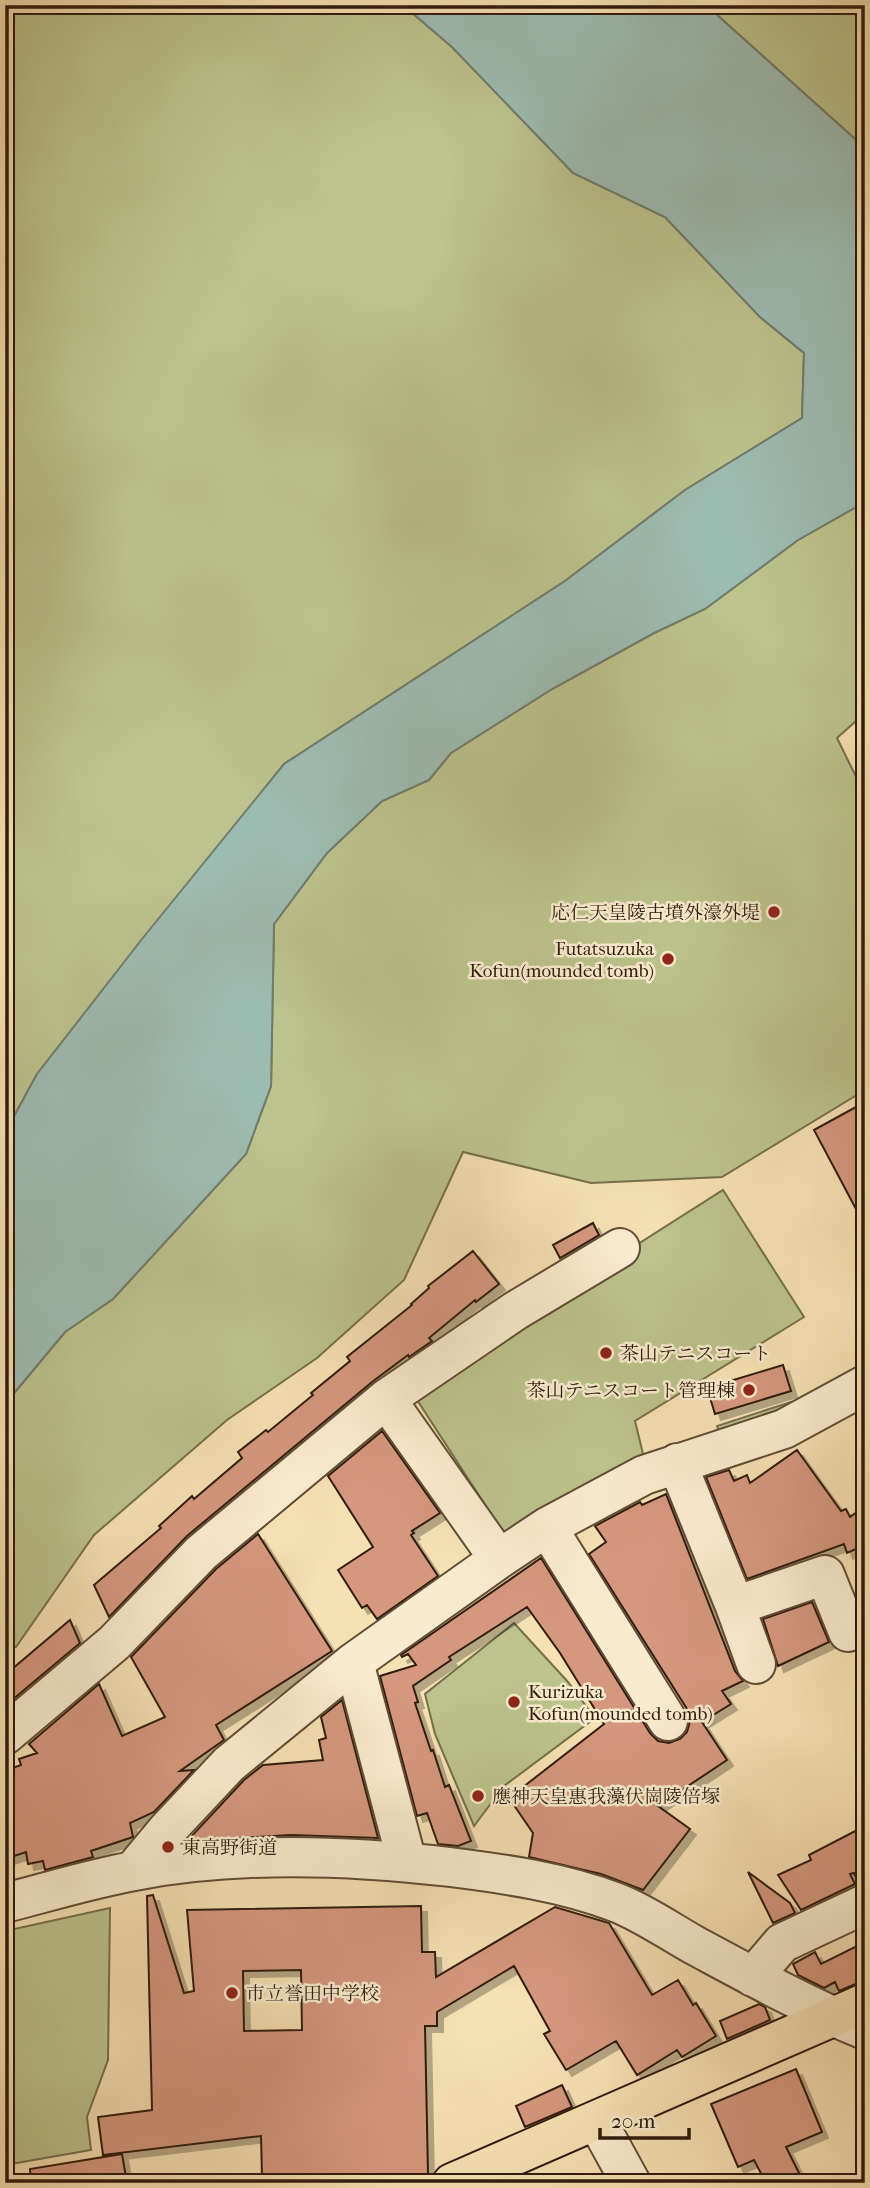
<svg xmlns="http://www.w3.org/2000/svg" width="870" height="2188" font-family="'IM FELL French Canon','Noto Serif JP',serif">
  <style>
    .green { fill: #bcc38c; stroke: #766f4c; stroke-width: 2 }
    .water { fill: #9dbcb1; stroke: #717c6f; stroke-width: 2 }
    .building { fill: #d5977d; stroke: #2f1b0d; stroke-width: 2; fill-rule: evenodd; filter: url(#shadow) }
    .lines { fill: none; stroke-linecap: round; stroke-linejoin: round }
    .minor-casing { stroke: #614c36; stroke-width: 42 }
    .highway-casing { stroke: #2f1b0d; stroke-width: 42 }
    .minor { stroke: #f9ecce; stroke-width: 38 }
    .highway { stroke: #f6e1b3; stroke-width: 38 }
    .poi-dot { fill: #8f2418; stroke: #f9ecce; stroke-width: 2.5 }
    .labels { text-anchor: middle; stroke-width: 5; stroke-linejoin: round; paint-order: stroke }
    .poi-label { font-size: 19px; fill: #2f1b0d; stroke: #f9ecce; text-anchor: start }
  </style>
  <defs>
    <filter id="shadow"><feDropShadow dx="6" dy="6" stdDeviation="0" flood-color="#0004"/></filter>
  </defs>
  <rect width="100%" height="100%" fill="#f6e1b3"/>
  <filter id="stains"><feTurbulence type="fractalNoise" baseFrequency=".00286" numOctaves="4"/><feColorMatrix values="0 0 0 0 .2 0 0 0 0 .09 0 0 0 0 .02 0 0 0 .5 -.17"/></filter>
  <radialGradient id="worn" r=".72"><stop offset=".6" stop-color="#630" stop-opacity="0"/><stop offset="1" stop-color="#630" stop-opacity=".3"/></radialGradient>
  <!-- green -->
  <path class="green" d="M5 5H403L452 47 573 173 665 217 760 317 804 353 802 418 685 490 565 581 284 764 37 1074 5 1133Z
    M706 5H865V148Z
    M865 502V713L837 738 865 795V1090L722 1177 591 1183 463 1152 404 1280 317 1358 227 1420 94 1535 16 1647 5 1651V1404L65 1332 113 1299 246 1154 271 1086 274 924 327 853 382 801 429 780 451 753 552 689 654 633 705 609 798 540Z
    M723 1190 804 1317 635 1421 644 1458 504 1534 410 1389Z
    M791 1402 792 1405 719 1431 717 1426Z
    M514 1623 568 1682 595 1718 504 1786 474 1826 435 1734 425 1694Z
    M110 1908 108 2060 87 2117 91 2150 5 2165V1931Z"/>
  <!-- water -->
  <path class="water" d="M403 5H706L865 148V502L798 540 705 609 654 633 552 689 451 753 429 780 382 801 327 853 274 924 271 1086 246 1154 113 1299 65 1332 5 1404V1133L37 1074 142 939 284 764 565 581 685 490 802 418 804 353 760 317 665 217 573 173 452 47Z"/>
  <!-- building -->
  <path class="building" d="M865 1102V1226L814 1130Z
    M593 1223 599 1235 560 1258 553 1245Z
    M473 1251 499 1284 476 1302 475 1300 429 1338 432 1341 409 1357 408 1355 372 1382 187 1536 109 1617 94 1585 161 1528 159 1526 192 1496 194 1499 242 1458 238 1452 266 1430 268 1432 313 1395 311 1393 350 1361 347 1357 412 1305 411 1304 429 1288 428 1286Z
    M783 1365 791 1391 715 1414 707 1388Z
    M382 1431 440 1513 412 1531 414 1533 411 1535 438 1576 377 1619 367 1605 362 1608 338 1570 373 1547 328 1476Z
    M797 1450 841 1511 846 1509 850 1517 865 1506V1545L847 1553 844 1544 747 1579 706 1477 729 1470 734 1481 747 1475 750 1483Z
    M666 1494 735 1671 743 1681 722 1691 731 1704 702 1722 727 1760 658 1806 690 1829 643 1890 601 1874 529 1857 533 1833 509 1798 604 1724 560 1653 527 1607 449 1657 451 1660 413 1686 418 1702 415 1703 431 1751 433 1750 445 1787 449 1785 471 1841 458 1846 438 1844 427 1813 417 1816 380 1676 416 1665 408 1654 402 1657 401 1655 541 1558 650 1733 658 1741 669 1743 680 1739 687 1732 690 1721 687 1709 589 1554 606 1542 595 1526 640 1502 642 1505Z
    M258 1534 332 1651 216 1725 224 1740 180 1771 194 1770 154 1812 130 1823 133 1837 91 1851 93 1857 45 1870 43 1861 28 1864 26 1852 5 1859V1771L21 1765 19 1759 37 1753 29 1744 99 1684 122 1736 165 1717 131 1657 216 1569Z
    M812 1602 829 1642 778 1666 763 1619Z
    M70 1620 80 1643 5 1706V1675Z
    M342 1700 378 1838 291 1835 187 1841 244 1780 263 1765 323 1760 319 1740 326 1738 321 1717Z
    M865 1826V1882L859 1884 854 1873 850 1874 855 1884 801 1910 778 1875 811 1860 809 1855Z
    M748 1872 790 1903 795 1913 773 1923Z
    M153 1895 184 1993 194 1991 187 1910 421 1906 422 1952H435L436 1977 555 1907 609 1923 652 1995 678 1980 693 2005 696 2003 716 2036 682 2057 677 2050 637 2075 616 2041 566 2070 544 2034 550 2031 514 1966 437 2012V2026H425L428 2174 262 2177 261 2136 103 2155 98 2117 152 2110 147 1896ZM301 1970 302 2030 244 2031 243 1971Z
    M865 1942V1980L839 1991 835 1982 824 1988 798 1975 793 1964 815 1952 821 1964Z
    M759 2004 765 2007 770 2020 727 2039 720 2021Z
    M796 2069 822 2132 786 2147 804 2183H766L754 2160 738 2167 711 2104Z
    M562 2085 572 2107 525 2127 516 2106Z
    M122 2154 127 2183H31L30 2169Z"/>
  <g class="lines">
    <defs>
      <path id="minor" d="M386 1399 499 1559
        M677 1463 735 1606 756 1664
        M547 1527 668 1721
        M735 1606 825 1575 848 1632
        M354 1662 407 1862
        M5 1735 114 1643 201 1553 386 1399 515 1311 620 1248
        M133 1871 168 1829 229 1764 354 1662 499 1559 547 1527 644 1475 784 1429 865 1385
        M5 1903C48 1892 90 1879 134 1871 237 1851 346 1855 450 1867 506 1874 562 1882 615 1902 642 1912 669 1931 694 1945 750 1975 806 2006 865 2030
        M753 1977 782 1943 865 1904
        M597 2121 631 2183"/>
      <path id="highway" d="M452 2183 865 2003"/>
    </defs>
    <!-- minor casing -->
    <use href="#minor" class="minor-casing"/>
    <!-- highway casing -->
    <use href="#highway" class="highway-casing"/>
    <!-- minor -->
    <use href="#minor" class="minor"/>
    <!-- highway -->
    <use href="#highway" class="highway"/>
  </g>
  <!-- markers -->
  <g class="poi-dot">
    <circle cx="774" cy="912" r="7"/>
    <circle cx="668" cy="959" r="7"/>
    <circle cx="606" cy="1353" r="7"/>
    <circle cx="749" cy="1390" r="7"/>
    <circle cx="514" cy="1702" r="7"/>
    <circle cx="478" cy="1796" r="7"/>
    <circle cx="168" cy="1847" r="7"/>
    <circle cx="232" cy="1993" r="7"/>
  </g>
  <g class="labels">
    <!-- poi labels -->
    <g class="poi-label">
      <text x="760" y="919" text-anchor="end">応仁天皇陵古墳外濠外堤</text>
      <text x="654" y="955" text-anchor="end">Futatsuzuka<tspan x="654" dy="22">Kofun(mounded tomb)</tspan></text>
      <text x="620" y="1360">茶山テニスコート</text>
      <text x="735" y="1397" text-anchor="end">茶山テニスコート管理棟</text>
      <text x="528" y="1698">Kurizuka<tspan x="528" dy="22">Kofun(mounded tomb)</tspan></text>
      <text x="492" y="1803">應神天皇惠我藻伏崗陵倍塚</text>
      <text x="182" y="1854">東高野街道</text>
      <text x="246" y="2000">市立誉田中学校</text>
    </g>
  </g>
  <!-- margin -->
  <rect width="870" height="2188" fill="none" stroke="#f6e1b3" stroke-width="28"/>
  <rect x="7" y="7" width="856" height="2174" fill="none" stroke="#2f1b0d" stroke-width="3.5"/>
  <rect x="14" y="14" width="842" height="2160" fill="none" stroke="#2f1b0d" stroke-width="2"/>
  <!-- scale -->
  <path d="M600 2128v10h89v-10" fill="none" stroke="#2f1b0d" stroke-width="3.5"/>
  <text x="611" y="2128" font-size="21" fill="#2f1b0d" stroke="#f9ecce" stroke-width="5" paint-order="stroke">20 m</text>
  <rect width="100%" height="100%" filter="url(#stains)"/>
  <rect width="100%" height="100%" fill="url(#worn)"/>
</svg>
